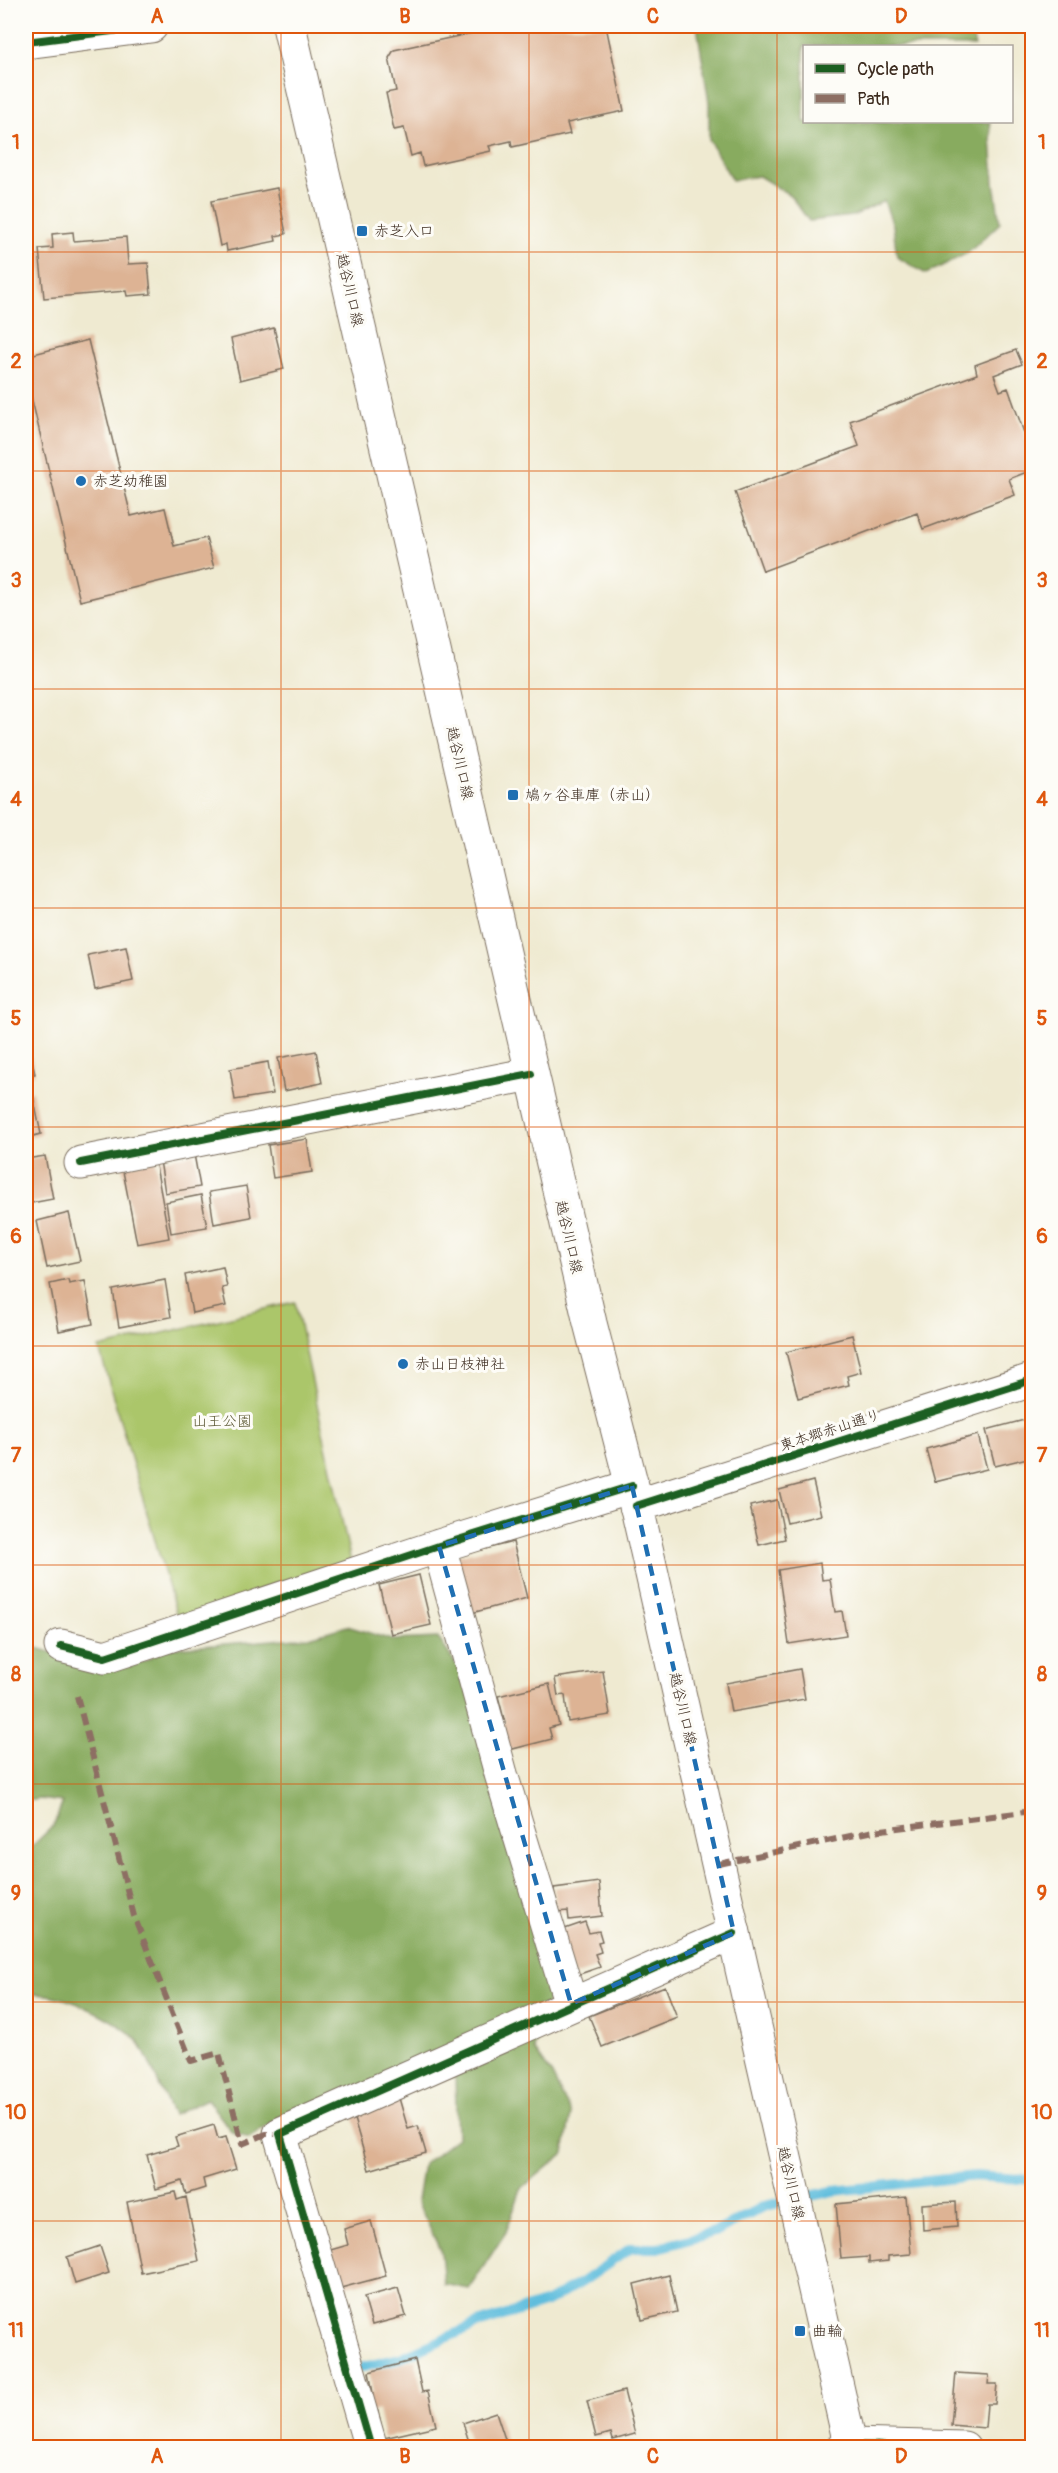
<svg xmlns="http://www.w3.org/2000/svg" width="1058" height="2473" font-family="Pangolin,'Klee One',sans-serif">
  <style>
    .green { fill: #abc66b; stroke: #737844; stroke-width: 1.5 }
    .forest { fill: #88ab5f; stroke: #626a3e; stroke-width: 1.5 }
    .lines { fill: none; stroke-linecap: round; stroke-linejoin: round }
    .stream { stroke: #5ebddd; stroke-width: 10 }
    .building { fill: #ddb394 }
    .minor-casing { stroke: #7a6d5d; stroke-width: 35 }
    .tertiary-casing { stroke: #7a6d5d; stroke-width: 35 }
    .secondary-casing { stroke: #7a6d5d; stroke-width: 35 }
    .minor { stroke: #fff; stroke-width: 33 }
    .tertiary { stroke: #fff; stroke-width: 33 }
    .secondary { stroke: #fff; stroke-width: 33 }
    .quiet { stroke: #8d6e63; stroke-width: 6; stroke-dasharray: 12 6; stroke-linecap: butt }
    .cycleway-casing { stroke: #fdfcf7; stroke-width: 11 }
    .cycleway { stroke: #1b5e20; stroke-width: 8 }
    .marked { fill: none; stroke: #1f6fb2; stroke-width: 4.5; stroke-dasharray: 12 8; stroke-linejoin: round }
    .grid { fill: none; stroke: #df570d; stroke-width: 1.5; stroke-opacity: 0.55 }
    .poi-dot { fill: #1f6fb2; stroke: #fdfcf7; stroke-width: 2 }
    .labels { text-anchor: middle; stroke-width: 6; stroke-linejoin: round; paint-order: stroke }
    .poi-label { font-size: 15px; fill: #3b2a1e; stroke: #fdfcf7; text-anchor: start }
    .street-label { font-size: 15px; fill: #3b2a1e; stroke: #fdfcf7 }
    .park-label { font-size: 15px; fill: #5d5935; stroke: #fdfcf7 }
    .neatline { fill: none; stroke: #df570d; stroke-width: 2 }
    .grid-label { font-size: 20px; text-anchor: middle; font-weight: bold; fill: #df570d }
  </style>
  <rect width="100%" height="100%" fill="#fdfcf7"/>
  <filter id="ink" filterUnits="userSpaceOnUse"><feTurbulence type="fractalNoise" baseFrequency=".0167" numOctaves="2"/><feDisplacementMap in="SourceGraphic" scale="12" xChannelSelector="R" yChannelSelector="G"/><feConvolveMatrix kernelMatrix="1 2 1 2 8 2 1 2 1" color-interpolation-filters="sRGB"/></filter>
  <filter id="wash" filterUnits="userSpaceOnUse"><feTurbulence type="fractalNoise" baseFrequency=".008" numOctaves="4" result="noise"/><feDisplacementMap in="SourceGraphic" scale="24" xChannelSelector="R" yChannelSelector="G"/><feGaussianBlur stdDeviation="1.35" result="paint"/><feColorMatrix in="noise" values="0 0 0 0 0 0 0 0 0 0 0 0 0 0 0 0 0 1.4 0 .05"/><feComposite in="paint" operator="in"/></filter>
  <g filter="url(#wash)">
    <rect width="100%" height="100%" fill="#efead1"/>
    <!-- green -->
    <path class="green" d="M295 1302 351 1562 179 1623 99 1348Z"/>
    <!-- forest -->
    <path class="forest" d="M697 26H974L970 29 975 46H804V122H990L994 183 1000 223 968 253 926 274 897 257 893 225 884 201 853 216 809 221 790 195 759 176 732 180 709 140V103Z
      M347 1626 392 1640 438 1638 467 1680 554 1984 534 2049 552 2075 571 2114 564 2153 521 2189 506 2232 469 2289 444 2284 441 2252 417 2201 423 2164 457 2138 455 2077 410 2071 299 2133 287 2113 249 2138 232 2132 207 2099 173 2115C164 2098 147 2053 137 2040 120 2020 51 1986 26 1996L28 1866 26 1852 53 1826 63 1802 40 1799 26 1801V1712L31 1701 26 1691V1661L37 1648C88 1661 116 1685 164 1649L309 1637Z"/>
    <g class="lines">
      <!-- stream -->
      <path class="stream" d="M363 2367 400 2358 478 2324 547 2302 582 2282 631 2248H658L718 2231 765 2206 833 2191 975 2176 1032 2180"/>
    </g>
    <g id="blocks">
      <!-- building -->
      <path class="building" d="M505 26H606L624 111 567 123 570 134 512 147 511 141 489 146 491 151 423 166 420 153 411 156 404 128 394 130 386 93 396 91 389 58 394 50Z
        M277 188 286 234 275 236 276 241 227 251 226 244 220 246 211 201Z
        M73 232 74 241 126 237 128 264 148 263 151 294 127 296 126 291 44 298 39 249 53 248 52 234Z
        M274 328 284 369 240 380 231 339Z
        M88 340 131 516 165 508 174 546 206 538 214 568 80 601 26 375V356Z
        M1016 350 1022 364 994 375 1000 391 1008 388 1032 455V470L1009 479 1015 495 923 529 917 513 763 571 735 492 859 446 850 421 977 374 975 365Z
        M126 947 133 981 95 989 88 955Z
        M26 1035 35 1074 26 1076Z
        M316 1051 322 1083 284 1091 278 1058Z
        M268 1062 273 1094 235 1100 230 1069Z
        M32 1091 41 1134 26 1138V1092Z
        M307 1139 312 1172 273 1178 268 1145Z
        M194 1154 200 1187 165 1193 160 1160Z
        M45 1156 53 1199 26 1204V1159Z
        M155 1160 169 1238 137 1244 122 1166Z
        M246 1186 251 1217 214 1224 209 1192Z
        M201 1195 207 1227 171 1233 166 1202Z
        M69 1213 80 1261 47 1268 37 1221Z
        M223 1267 227 1287 222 1288 226 1306 192 1313 185 1275Z
        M68 1280 69 1284 85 1281 93 1324 59 1331 50 1284Z
        M165 1280 171 1317 119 1327 113 1290Z
        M852 1335 861 1372 847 1376 849 1385 798 1398 786 1352Z
        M1032 1418V1457L995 1466 986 1430Z
        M978 1435 987 1469 935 1482 926 1449Z
        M813 1481 821 1515 787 1523 779 1490Z
        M777 1500 785 1539 759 1545 750 1506Z
        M513 1542 527 1598 468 1614 453 1557Z
        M820 1563 822 1580 830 1579 835 1612 842 1611 846 1635 789 1644 778 1570Z
        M419 1575 431 1625 391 1634 379 1585Z
        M800 1669 805 1699 731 1712 726 1683Z
        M603 1671 610 1715 568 1722 565 1695 558 1696 555 1678Z
        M549 1684 559 1725 549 1728 552 1739 505 1751 498 1724 505 1723 498 1696Z
        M599 1882 602 1916 569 1920 568 1911 557 1912 554 1888Z
        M585 1922 589 1933 599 1931 602 1941 598 1942 601 1952 595 1954 600 1967 574 1976 559 1931Z
        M665 1986 677 2017 602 2047 589 2016Z
        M399 2098 408 2129 418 2126 426 2153 369 2170 352 2112Z
        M214 2125 218 2139 226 2137 236 2169 203 2179 205 2188 186 2194 182 2181 156 2189 147 2155 178 2146 175 2137Z
        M175 2192 177 2200 186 2197 199 2261 141 2273 127 2202Z
        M906 2197 911 2254 888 2256V2261L869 2263V2257L841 2259 836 2204Z
        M956 2202 957 2227 923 2230 922 2204Z
        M371 2221 386 2276 337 2289 327 2251 348 2245 344 2229Z
        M100 2246 109 2273 75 2284 67 2257Z
        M669 2275 677 2312 642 2320 634 2284Z
        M398 2288 406 2316 372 2325 364 2297Z
        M415 2360 422 2392 428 2391 436 2426 384 2438 378 2410 371 2412 367 2394 373 2393 369 2372Z
        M956 2373 989 2375 988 2384H997L995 2404H987L985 2428 951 2425Z
        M624 2391 635 2434 613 2440 611 2433 596 2437 587 2401Z
        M496 2412 507 2445 498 2448H471L463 2423Z
        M634 2441 636 2448H615V2447Z
        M451 2442 453 2448H434V2447Z"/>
    </g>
  </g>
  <g filter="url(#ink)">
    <use href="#blocks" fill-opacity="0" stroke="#7a6d5d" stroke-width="1.5"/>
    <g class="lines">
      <defs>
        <path id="minor" d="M26 42 151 26
          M81 1163 531 1074
          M439 1546 501 1774 571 2004
          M61 1646 105 1657 439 1546 632 1486
          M371 2448 280 2134 734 1933
          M842 2448 851 2445 964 2448"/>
        <path id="tertiary" d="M636 1506 1032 1380"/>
        <path id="secondary" d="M289 26 590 1323 632 1486 851 2448"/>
      </defs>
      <!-- minor casing -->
      <use href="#minor" class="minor-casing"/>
      <!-- tertiary casing -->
      <use href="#tertiary" class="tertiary-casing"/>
      <!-- secondary casing -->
      <use href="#secondary" class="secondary-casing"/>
      <!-- minor -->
      <use href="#minor" class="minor"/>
      <!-- tertiary -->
      <use href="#tertiary" class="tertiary"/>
      <!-- secondary -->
      <use href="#secondary" class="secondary"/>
      <!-- quiet -->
      <path class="quiet" d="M77 1696 134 1916 191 2061 219 2053 242 2144 266 2134H280
        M719 1864 874 1831 1032 1811"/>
      <defs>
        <path id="cycleway" d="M26 42 151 26
          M81 1163 531 1074
          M636 1506 1032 1380
          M61 1646 105 1657 439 1546 632 1486
          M371 2448 280 2134 734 1933
          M842 2448 851 2445 964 2448"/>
      </defs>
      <!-- cycleway casing -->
      <use href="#cycleway" class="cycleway-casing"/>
      <!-- cycleway -->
      <use href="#cycleway" class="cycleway"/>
    </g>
  </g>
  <!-- marked area -->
  <path class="marked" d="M632 1486 734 1933 571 2004 439 1546Z"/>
  <!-- grid -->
  <path class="grid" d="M281 26V2448M529 26V2448M777 26V2448M26 252H1032M26 471H1032M26 689H1032M26 908H1032M26 1127H1032M26 1346H1032M26 1565H1032M26 1784H1032M26 2002H1032M26 2221H1032"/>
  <!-- markers -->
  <g class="poi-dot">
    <rect x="356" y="225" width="12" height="12" rx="3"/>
    <circle cx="81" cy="481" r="6"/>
    <rect x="507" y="789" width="12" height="12" rx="3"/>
    <circle cx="403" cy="1364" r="6"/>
    <rect x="794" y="2325" width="12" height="12" rx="3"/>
  </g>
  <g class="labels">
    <!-- poi labels -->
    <g class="poi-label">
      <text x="374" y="236">赤芝入口</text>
      <text x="93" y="486">赤芝幼稚園</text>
      <text x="525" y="800">鳩ヶ谷車庫（赤山）</text>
      <text x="415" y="1369">赤山日枝神社</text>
      <text x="812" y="2336">曲輪</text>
    </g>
    <!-- street labels -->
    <g class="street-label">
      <text transform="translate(350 290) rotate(77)" y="5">越谷川口線</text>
      <text transform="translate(460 763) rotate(77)" y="5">越谷川口線</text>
      <text transform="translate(569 1237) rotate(77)" y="5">越谷川口線</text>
      <text transform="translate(830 1430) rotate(-18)" y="5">東本郷赤山通り</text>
      <text transform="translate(683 1709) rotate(77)" y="5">越谷川口線</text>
      <text transform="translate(791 2183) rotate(77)" y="5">越谷川口線</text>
    </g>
    <!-- park labels -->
    <g class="park-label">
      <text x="222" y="1426">山王公園</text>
    </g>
  </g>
  <!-- margin -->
  <rect width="1058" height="2473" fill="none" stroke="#fdfcf7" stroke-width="66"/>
  <!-- legend -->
  <rect x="803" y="45" width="210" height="78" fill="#fdfcf7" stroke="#afa8a0" stroke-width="1.5"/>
  <rect x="815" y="64" width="30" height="9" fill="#1b5e20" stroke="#afa8a0" stroke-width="1.5"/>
  <text x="857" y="75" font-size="18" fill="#3b2a1e">Cycle path</text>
  <rect x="815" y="94" width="30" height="9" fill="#8d6e63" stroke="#afa8a0" stroke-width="1.5"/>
  <text x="857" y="105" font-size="18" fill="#3b2a1e">Path</text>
  <rect x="33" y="33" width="992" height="2407" class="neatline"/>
  <g class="grid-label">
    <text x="157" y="23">A</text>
    <text x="405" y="23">B</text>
    <text x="653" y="23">C</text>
    <text x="901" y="23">D</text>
    <text x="16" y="149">1</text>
    <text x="1042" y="149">1</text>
    <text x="16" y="368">2</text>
    <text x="1042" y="368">2</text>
    <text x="16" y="587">3</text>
    <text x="1042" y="587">3</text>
    <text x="16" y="806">4</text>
    <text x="1042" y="806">4</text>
    <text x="16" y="1025">5</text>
    <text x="1042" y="1025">5</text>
    <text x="16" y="1243">6</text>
    <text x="1042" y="1243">6</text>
    <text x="16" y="1462">7</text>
    <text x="1042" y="1462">7</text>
    <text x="16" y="1681">8</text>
    <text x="1042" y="1681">8</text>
    <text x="16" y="1900">9</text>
    <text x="1042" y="1900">9</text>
    <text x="16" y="2119">10</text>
    <text x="1042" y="2119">10</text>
    <text x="16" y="2337">11</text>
    <text x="1042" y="2337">11</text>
    <text x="157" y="2463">A</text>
    <text x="405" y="2463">B</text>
    <text x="653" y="2463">C</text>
    <text x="901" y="2463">D</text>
  </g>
</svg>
